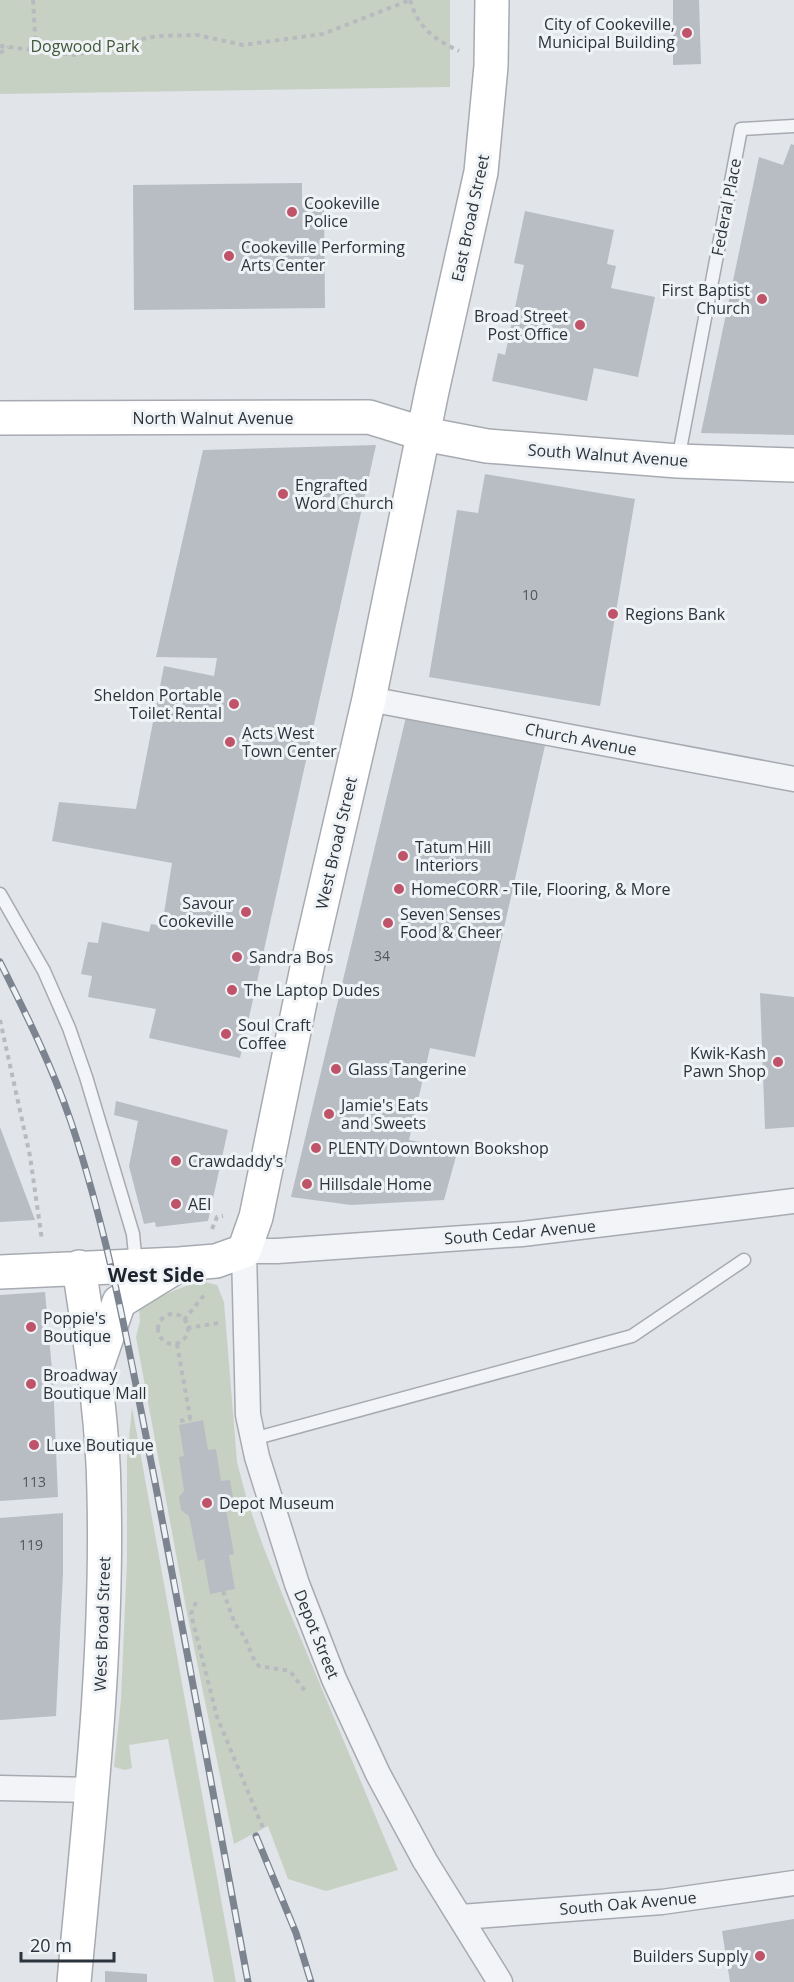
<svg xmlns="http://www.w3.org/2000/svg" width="794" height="1982" font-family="'Open Sans',sans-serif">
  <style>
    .green { fill: #c7d1c3 }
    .building { fill: #b8bdc4 }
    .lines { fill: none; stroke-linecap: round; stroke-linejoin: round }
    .lane-casing { stroke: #a7abb1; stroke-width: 15 }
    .street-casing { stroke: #a7abb1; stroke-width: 27 }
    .secondary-casing { stroke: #a7abb1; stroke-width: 36 }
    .path { stroke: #b7babf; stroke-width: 4; stroke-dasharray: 4.5 4.5; stroke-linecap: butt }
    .lane { stroke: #f3f4f7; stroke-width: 12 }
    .street { stroke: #f3f4f7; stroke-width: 24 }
    .secondary { stroke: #fff; stroke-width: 33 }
    .rail-casing { stroke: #7c8490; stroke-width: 7 }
    .rail { stroke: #f0f3f5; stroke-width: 4.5; stroke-dasharray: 14; stroke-linecap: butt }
    .poi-dot { fill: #bf5369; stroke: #f0f3f5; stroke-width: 2 }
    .labels { text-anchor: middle; stroke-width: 6; stroke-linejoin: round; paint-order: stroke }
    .number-label { font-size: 14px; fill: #4e565f }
    .poi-label { font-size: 16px; fill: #2b333d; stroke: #f0f3f5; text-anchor: start }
    .park-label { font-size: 16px; fill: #41583a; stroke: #f0f3f5 }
    .street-label { font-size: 16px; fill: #2b333d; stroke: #f0f3f5 }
    .quarter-label { font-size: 20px; font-weight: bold; fill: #1d242e; stroke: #f0f3f5 }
  </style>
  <rect width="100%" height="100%" fill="#e1e4e8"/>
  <!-- green -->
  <path class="green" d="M0 0H450V87L0 94Z
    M205 1282 217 1285 224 1302 237 1462 247 1500 263 1546 285 1601 398 1870 326 1891 288 1879 268 1826 234 1844 186 1608 136 1337 140 1321 139 1310C162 1296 178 1286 205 1282Z
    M132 1407 236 1982H214L168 1739 129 1745 132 1768 125 1770 114 1767 121 1699 127 1561V1458Z"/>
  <!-- building -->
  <path class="building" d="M673 0H699L701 64 673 65Z
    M791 144 794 145V435L701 433 759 157 783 165Z
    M302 183V203H324L325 308 134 310 133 185Z
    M525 211 614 230 607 264 616 266 611 288 655 297 638 377 594 368 587 401 492 381 498 353 505 355 524 265 514 263Z
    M376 445 240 1058 149 1038 156 1009 88 997 92 976 81 974 88 942 98 943 102 922 149 932 151 924 162 926 172 863 52 841 59 802 136 809 164 666 214 676 217 658 156 657 203 450Z
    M485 474 635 499 600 706 429 677 457 510 478 513Z
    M406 717 546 741 475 1057 430 1048 409 1140 458 1149 444 1200 351 1205 291 1197Z
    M760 993 794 997V1127L765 1129Z
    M116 1101 228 1130 208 1221 156 1227 155 1222 144 1224 129 1166 138 1121 114 1115Z
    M0 1127 35 1220 0 1222Z
    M45 1292 53 1381 58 1497 0 1501V1295Z
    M203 1420 208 1450 216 1449 221 1481 230 1480 235 1508 226 1509 234 1554 229 1555 235 1589 210 1594 204 1559 198 1561 189 1516 181 1510 179 1497 184 1491 179 1457 184 1456 179 1425Z
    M63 1513V1573L56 1716 0 1720V1518Z
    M794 1919V1982H730L722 1931Z
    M105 1971 147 1974V1982H105Z"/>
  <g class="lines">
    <defs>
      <path id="lane" d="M678 460 741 129 794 126
        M0 894 44 971 69 1028 86 1077 133 1234 136 1265
        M253 1439 632 1336 744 1260"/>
      <path id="street" d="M369 699 794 779
        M0 1788 92 1790
        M461 1917 662 1902 794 1883
        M500 1982 425 1861 378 1774 334 1679 297 1584 257 1457 248 1415 244 1251H277L522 1234 794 1201"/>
      <path id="secondary" d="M0 418 369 417 424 434 487 446 678 461 794 465
        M0 1272 179 1264 216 1261 244 1251 256 1217 309 958 369 699 432 391 481 172 491 66 492 0
        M97 1366 119 1302 179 1265
        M74 1982C89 1819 108 1656 104 1493 103 1416 90 1342 79 1267"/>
    </defs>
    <!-- lane casing -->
    <use href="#lane" class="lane-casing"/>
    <!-- street casing -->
    <use href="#street" class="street-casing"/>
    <!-- secondary casing -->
    <use href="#secondary" class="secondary-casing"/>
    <!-- path -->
    <path class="path" d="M33 0 36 51
      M410 0C418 28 434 39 459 51
      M0 46 76 55 115 44 158 36 197 35 243 45 323 34 410 0
      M0 53 8 47
      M0 1020 30 1156 42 1240
      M212 1229 217 1217 223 1216
      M158 1329a15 15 0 1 1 30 0a15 15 0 1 1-30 0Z
      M184 1320 205 1294
      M187 1328 219 1323
      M177 1344 191 1423
      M180 1421 191 1419
      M223 1591 235 1624 244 1636 255 1662 259 1666 290 1671 305 1691
      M196 1602 191 1614 217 1717 263 1828"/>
    <!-- lane -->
    <use href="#lane" class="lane"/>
    <!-- street -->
    <use href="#street" class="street"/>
    <!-- secondary -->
    <use href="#secondary" class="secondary"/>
    <defs>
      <path id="rail" d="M0 962C26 1014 52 1066 71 1122 110 1239 131 1361 155 1482 187 1649 217 1815 248 1982
        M256 1836 296 1933 311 1982"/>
    </defs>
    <!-- rail casing -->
    <use href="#rail" class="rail-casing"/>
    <!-- rail -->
    <use href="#rail" class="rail"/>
  </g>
  <!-- markers -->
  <g class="poi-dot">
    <circle cx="687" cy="33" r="6"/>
    <circle cx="292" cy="212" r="6"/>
    <circle cx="229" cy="256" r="6"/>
    <circle cx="762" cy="299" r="6"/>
    <circle cx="580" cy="325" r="6"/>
    <circle cx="283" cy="494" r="6"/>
    <circle cx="613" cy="614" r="6"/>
    <circle cx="234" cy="704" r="6"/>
    <circle cx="230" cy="742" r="6"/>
    <circle cx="403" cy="856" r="6"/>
    <circle cx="399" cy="889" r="6"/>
    <circle cx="246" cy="912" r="6"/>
    <circle cx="388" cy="923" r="6"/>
    <circle cx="237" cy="957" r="6"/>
    <circle cx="232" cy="990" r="6"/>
    <circle cx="226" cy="1034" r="6"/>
    <circle cx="778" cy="1062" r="6"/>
    <circle cx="336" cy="1069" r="6"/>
    <circle cx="329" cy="1114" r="6"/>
    <circle cx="316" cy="1148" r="6"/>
    <circle cx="176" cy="1161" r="6"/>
    <circle cx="307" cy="1184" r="6"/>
    <circle cx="176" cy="1204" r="6"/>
    <circle cx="31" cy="1327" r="6"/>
    <circle cx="31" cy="1384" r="6"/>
    <circle cx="34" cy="1445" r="6"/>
    <circle cx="207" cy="1503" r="6"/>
    <circle cx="760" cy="1956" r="6"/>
  </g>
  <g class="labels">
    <!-- number labels -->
    <g class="number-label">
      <text x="530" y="600">10</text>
      <text x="382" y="961">34</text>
      <text x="34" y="1487">113</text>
      <text x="31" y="1550">119</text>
    </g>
    <!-- poi labels -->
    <g class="poi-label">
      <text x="675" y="30" text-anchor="end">City of Cookeville,<tspan x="675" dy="18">Municipal Building</tspan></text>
      <text x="304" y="209">Cookeville<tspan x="304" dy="18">Police</tspan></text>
      <text x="241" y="253">Cookeville Performing<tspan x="241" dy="18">Arts Center</tspan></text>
      <text x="750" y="296" text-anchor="end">First Baptist<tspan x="750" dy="18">Church</tspan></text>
      <text x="568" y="322" text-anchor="end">Broad Street<tspan x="568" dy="18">Post Office</tspan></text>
      <text x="295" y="491">Engrafted<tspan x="295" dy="18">Word Church</tspan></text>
      <text x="625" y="620">Regions Bank</text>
      <text x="222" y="701" text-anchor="end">Sheldon Portable<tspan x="222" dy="18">Toilet Rental</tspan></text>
      <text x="242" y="739">Acts West<tspan x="242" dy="18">Town Center</tspan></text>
      <text x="415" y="853">Tatum Hill<tspan x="415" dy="18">Interiors</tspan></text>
      <text x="411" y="895">HomeCORR - Tile, Flooring, &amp; More</text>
      <text x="234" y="909" text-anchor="end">Savour<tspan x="234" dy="18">Cookeville</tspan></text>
      <text x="400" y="920">Seven Senses<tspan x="400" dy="18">Food &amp; Cheer</tspan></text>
      <text x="249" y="963">Sandra Bos</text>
      <text x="244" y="996">The Laptop Dudes</text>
      <text x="238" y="1031">Soul Craft<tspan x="238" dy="18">Coffee</tspan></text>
      <text x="766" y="1059" text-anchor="end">Kwik-Kash<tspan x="766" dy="18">Pawn Shop</tspan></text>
      <text x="348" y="1075">Glass Tangerine</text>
      <text x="341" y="1111">Jamie's Eats<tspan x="341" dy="18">and Sweets</tspan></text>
      <text x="328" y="1154">PLENTY Downtown Bookshop</text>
      <text x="188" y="1167">Crawdaddy's</text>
      <text x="319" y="1190">Hillsdale Home</text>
      <text x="188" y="1210">AEI</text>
      <text x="43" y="1324">Poppie's<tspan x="43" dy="18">Boutique</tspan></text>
      <text x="43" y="1381">Broadway<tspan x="43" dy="18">Boutique Mall</tspan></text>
      <text x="46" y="1451">Luxe Boutique</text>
      <text x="219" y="1509">Depot Museum</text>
      <text x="748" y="1962" text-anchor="end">Builders Supply</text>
    </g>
    <!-- park labels -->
    <g class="park-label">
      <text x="85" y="52">Dogwood Park</text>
    </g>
    <!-- street labels -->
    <g class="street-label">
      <text transform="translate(726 207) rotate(-79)" y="6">Federal Place</text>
      <text transform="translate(470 218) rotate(-78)" y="6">East Broad Street</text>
      <text x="213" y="424">North Walnut Avenue</text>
      <text transform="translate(608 455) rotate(4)" y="6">South Walnut Avenue</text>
      <text transform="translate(581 739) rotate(11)" y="6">Church Avenue</text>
      <text transform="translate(336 843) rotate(-77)" y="6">West Broad Street</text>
      <text transform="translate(520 1232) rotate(-5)" y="6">South Cedar Avenue</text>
      <text transform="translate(102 1624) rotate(-88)" y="6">West Broad Street</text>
      <text transform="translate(317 1634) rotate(68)" y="6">Depot Street</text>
      <text transform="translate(628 1903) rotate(-5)" y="6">South Oak Avenue</text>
    </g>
    <!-- quarter labels -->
    <g class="quarter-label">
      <text x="156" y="1282">West Side</text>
    </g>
  </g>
  <!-- scale -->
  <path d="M21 1952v9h93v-9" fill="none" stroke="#2b333d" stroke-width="3"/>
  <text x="30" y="1952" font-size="18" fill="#2b333d" stroke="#f0f3f5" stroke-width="4.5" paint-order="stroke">20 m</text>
</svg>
